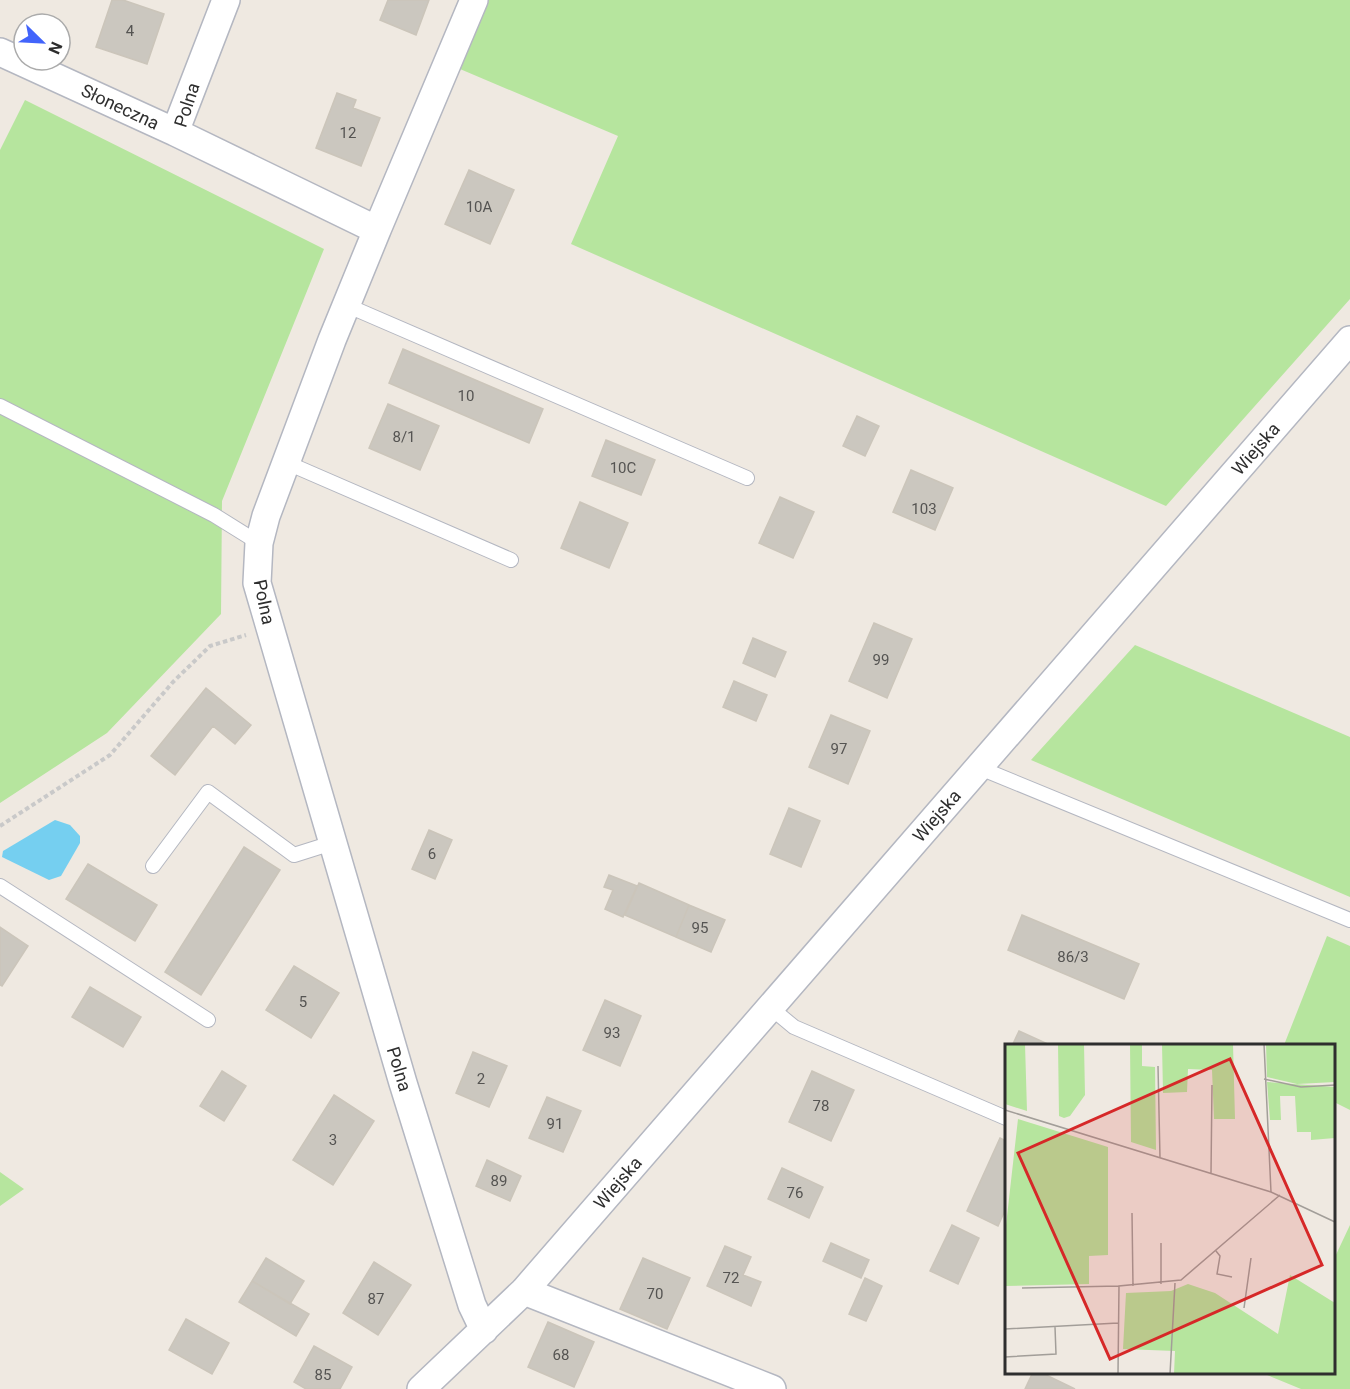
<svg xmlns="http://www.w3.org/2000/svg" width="1350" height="1389" font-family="Roboto,sans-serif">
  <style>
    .green { fill: #b6e59e }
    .water { fill: #75cff0 }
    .building { fill: #cbc7bf; stroke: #cbc5ba; stroke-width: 1.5 }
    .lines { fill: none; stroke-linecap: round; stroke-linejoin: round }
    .service-casing { stroke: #b4b7c1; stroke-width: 16 }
    .minor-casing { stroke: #b4b7c1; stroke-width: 30 }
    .path { stroke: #c9c9c9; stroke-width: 4; stroke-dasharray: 4.5 3; stroke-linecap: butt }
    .service { stroke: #fff; stroke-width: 14 }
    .minor { stroke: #fff; stroke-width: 27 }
    .labels { text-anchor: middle; stroke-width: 4.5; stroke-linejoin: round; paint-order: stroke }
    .number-label { font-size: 15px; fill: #555452 }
    .street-label { font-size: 18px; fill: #2e2e2e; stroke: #fff }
    .inset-road { fill: none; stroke: #a29e99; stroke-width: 1.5 }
    .view { fill: #d62828; fill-opacity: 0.15; stroke: #d62828; stroke-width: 3 }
    .inset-edge { fill: none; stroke: #2e2e2e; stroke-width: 3 }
  </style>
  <rect width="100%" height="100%" fill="#efe9e1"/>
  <!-- green -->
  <path class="green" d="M489 0H1350V299L1166 506 571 244 618 136 460 69Z
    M25 100 324 249 222 501 221 614 107 733 0 803V150Z
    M1135 645 1350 737V897L1031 760Z
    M1327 936 1350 946V1110L1334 1102V1046L1284 1045Z
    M0 1172 24 1189 0 1206Z
    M1350 1225V1389H1301L1262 1373 1334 1372V1259Z"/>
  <!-- water -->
  <path class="water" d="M55 820 70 825 80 836V843L61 876 49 880 2 857 3 851Z"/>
  <!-- building -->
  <path class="building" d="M112 0H123L164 14 147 64 96 47Z
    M388 0H429L416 35 380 20Z
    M337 93 356 100 353 108 380 118 361 166 316 148Z
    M469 170 514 190 490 244 445 224Z
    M403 349 543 409 529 443 389 383Z
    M388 404 439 426 420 470 369 448Z
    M857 416 879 426 865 456 843 446Z
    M606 440 655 460 641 495 592 476Z
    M911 470 953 488 935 530 893 512Z
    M780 497 814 512 793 558 759 543Z
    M580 502 628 523 609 568 561 548Z
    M874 623 912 639 887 698 849 681Z
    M753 638 786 652 775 677 743 663Z
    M734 681 767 695 756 721 723 707Z
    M206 688 251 725 235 744 213 726 175 775 151 756Z
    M831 715 870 731 848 784 809 767Z
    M789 808 820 821 801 867 770 854Z
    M429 830 452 840 435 879 412 869Z
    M244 847 280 870 201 995 165 972Z
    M88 864 157 905 135 941 66 899Z
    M609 875 637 886 623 917 605 909 613 890 604 887Z
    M639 883 689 905 676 937 625 915Z
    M689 905 725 920 711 952 676 937Z
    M1022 915 1139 964 1124 999 1008 950Z
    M0 927 28 946 2 986 0 985Z
    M294 966 339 993 311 1038 266 1010Z
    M90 987 141 1017 123 1047 72 1017Z
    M605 1000 641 1016 620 1066 583 1050Z
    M1019 1031 1052 1046H1012Z
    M473 1052 507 1066 489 1107 456 1093Z
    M222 1071 246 1086 224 1121 200 1106Z
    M812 1071 854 1090 831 1141 789 1122Z
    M334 1095 374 1121 333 1185 293 1160Z
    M547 1097 581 1111 563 1152 529 1138Z
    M1000 1138 1006 1141V1208L998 1226 967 1211Z
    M487 1160 521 1176 510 1201 476 1186Z
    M782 1168 823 1187 809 1218 768 1199Z
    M952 1225 979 1238 958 1284 930 1271Z
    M831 1243 869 1260 861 1278 823 1261Z
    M725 1246 751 1257 743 1275 761 1282 751 1306 707 1286Z
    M266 1258 304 1281 290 1304 252 1281Z
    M643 1258 690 1278 667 1329 620 1309Z
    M374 1262 411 1285 378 1335 343 1313Z
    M865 1278 882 1286 866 1321 849 1314Z
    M252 1281 309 1314 296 1336 239 1302Z
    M186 1319 229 1343 212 1374 169 1350Z
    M548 1322 594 1342 574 1387 528 1367Z
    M314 1346 352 1367 340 1389H306L294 1382Z
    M1033 1372H1040L1075 1389H1025Z"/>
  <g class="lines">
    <defs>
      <path id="service" d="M346 305 747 478
        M0 406 214 515 259 543
        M285 462 511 560
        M980 768 1350 920
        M153 866 208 792 294 855 332 843
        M0 886 208 1020
        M771 1008 794 1027 1006 1118"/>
      <path id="minor" d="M0 52 175 132 377 230 332 340 266 516 259 543 257 583 403 1083 472 1305 484 1330
        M175 132 226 0
        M377 230 474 0
        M524 1291 772 1389
        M421 1389 524 1291 1350 340"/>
    </defs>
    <!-- service casing -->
    <use href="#service" class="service-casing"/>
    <!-- minor casing -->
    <use href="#minor" class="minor-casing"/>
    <!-- path -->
    <path class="path" d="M0 826 110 755 173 682 210 646 246 635"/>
    <!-- service -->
    <use href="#service" class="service"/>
    <!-- minor -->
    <use href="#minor" class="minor"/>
  </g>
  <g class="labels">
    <!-- number labels -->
    <g class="number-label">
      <text x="130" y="36">4</text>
      <text x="348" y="138">12</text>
      <text x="479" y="212">10A</text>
      <text x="466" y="401">10</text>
      <text x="404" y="442">8/1</text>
      <text x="623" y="473">10C</text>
      <text x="924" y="514">103</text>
      <text x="881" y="665">99</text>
      <text x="839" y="754">97</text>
      <text x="432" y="859">6</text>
      <text x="700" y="933">95</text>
      <text x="1073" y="962">86/3</text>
      <text x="303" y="1007">5</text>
      <text x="612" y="1038">93</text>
      <text x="481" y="1084">2</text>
      <text x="821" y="1111">78</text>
      <text x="555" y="1129">91</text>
      <text x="333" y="1145">3</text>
      <text x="499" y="1186">89</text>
      <text x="795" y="1198">76</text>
      <text x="731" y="1283">72</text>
      <text x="655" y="1299">70</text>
      <text x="376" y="1304">87</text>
      <text x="561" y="1360">68</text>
      <text x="323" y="1380">85</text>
    </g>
    <!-- street labels -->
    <g class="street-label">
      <text transform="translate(187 105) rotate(-72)" y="6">Polna</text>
      <text transform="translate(120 107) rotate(25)" y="6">Słoneczna</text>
      <text transform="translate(1256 449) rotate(-49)" y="6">Wiejska</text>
      <text transform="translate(264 602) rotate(78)" y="6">Polna</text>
      <text transform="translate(937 816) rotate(-49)" y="6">Wiejska</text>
      <text transform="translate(399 1069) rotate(73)" y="6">Polna</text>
      <text transform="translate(618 1183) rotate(-49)" y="6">Wiejska</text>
    </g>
  </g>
  <!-- overview -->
  <g transform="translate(1005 1044)">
    <rect width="330" height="330" fill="#efe9e1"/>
    <path d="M0 0H20L22 67 0 60ZM53 0H79L80 51 65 72 59 74 54 72ZM125 0H137V22L150 23 151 106 126 98ZM157 0H228L230 75H209L207 26 183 25 182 48 158 49ZM261 0H330V38L292 40 262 33ZM262 38 330 43V94L306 96V88H292L290 52H275L276 76H265ZM13 75 103 103V211L84 212V240L0 242V190ZM285 231 330 259V330H169L170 307 118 305 121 249 166 247 183 240 210 249 273 290Z" fill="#b6e59e"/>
    <path class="inset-road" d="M259 0 266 148M153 22 155 114M259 35 296 43 330 41M0 66 266 148 330 178M206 129 207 41M127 169 128 242M156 199V240M211 207 215 212 212 230 227 233M17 244 114 242M239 264 246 214M0 285 113 279M0 313 51 310 50 283M113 330 114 242 176 236 275 151M165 330 170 239"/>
    <path class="view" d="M225 15 317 221 105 315 13 109Z"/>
    <rect width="330" height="330" class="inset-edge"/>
  </g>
  <!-- north arrow -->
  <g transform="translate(42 42) rotate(114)"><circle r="28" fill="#ffffff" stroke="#ababab" stroke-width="1.5"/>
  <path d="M0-4.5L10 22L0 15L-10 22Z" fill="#4264fb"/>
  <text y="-9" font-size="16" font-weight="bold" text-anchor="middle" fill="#2e2e2e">N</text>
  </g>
</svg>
